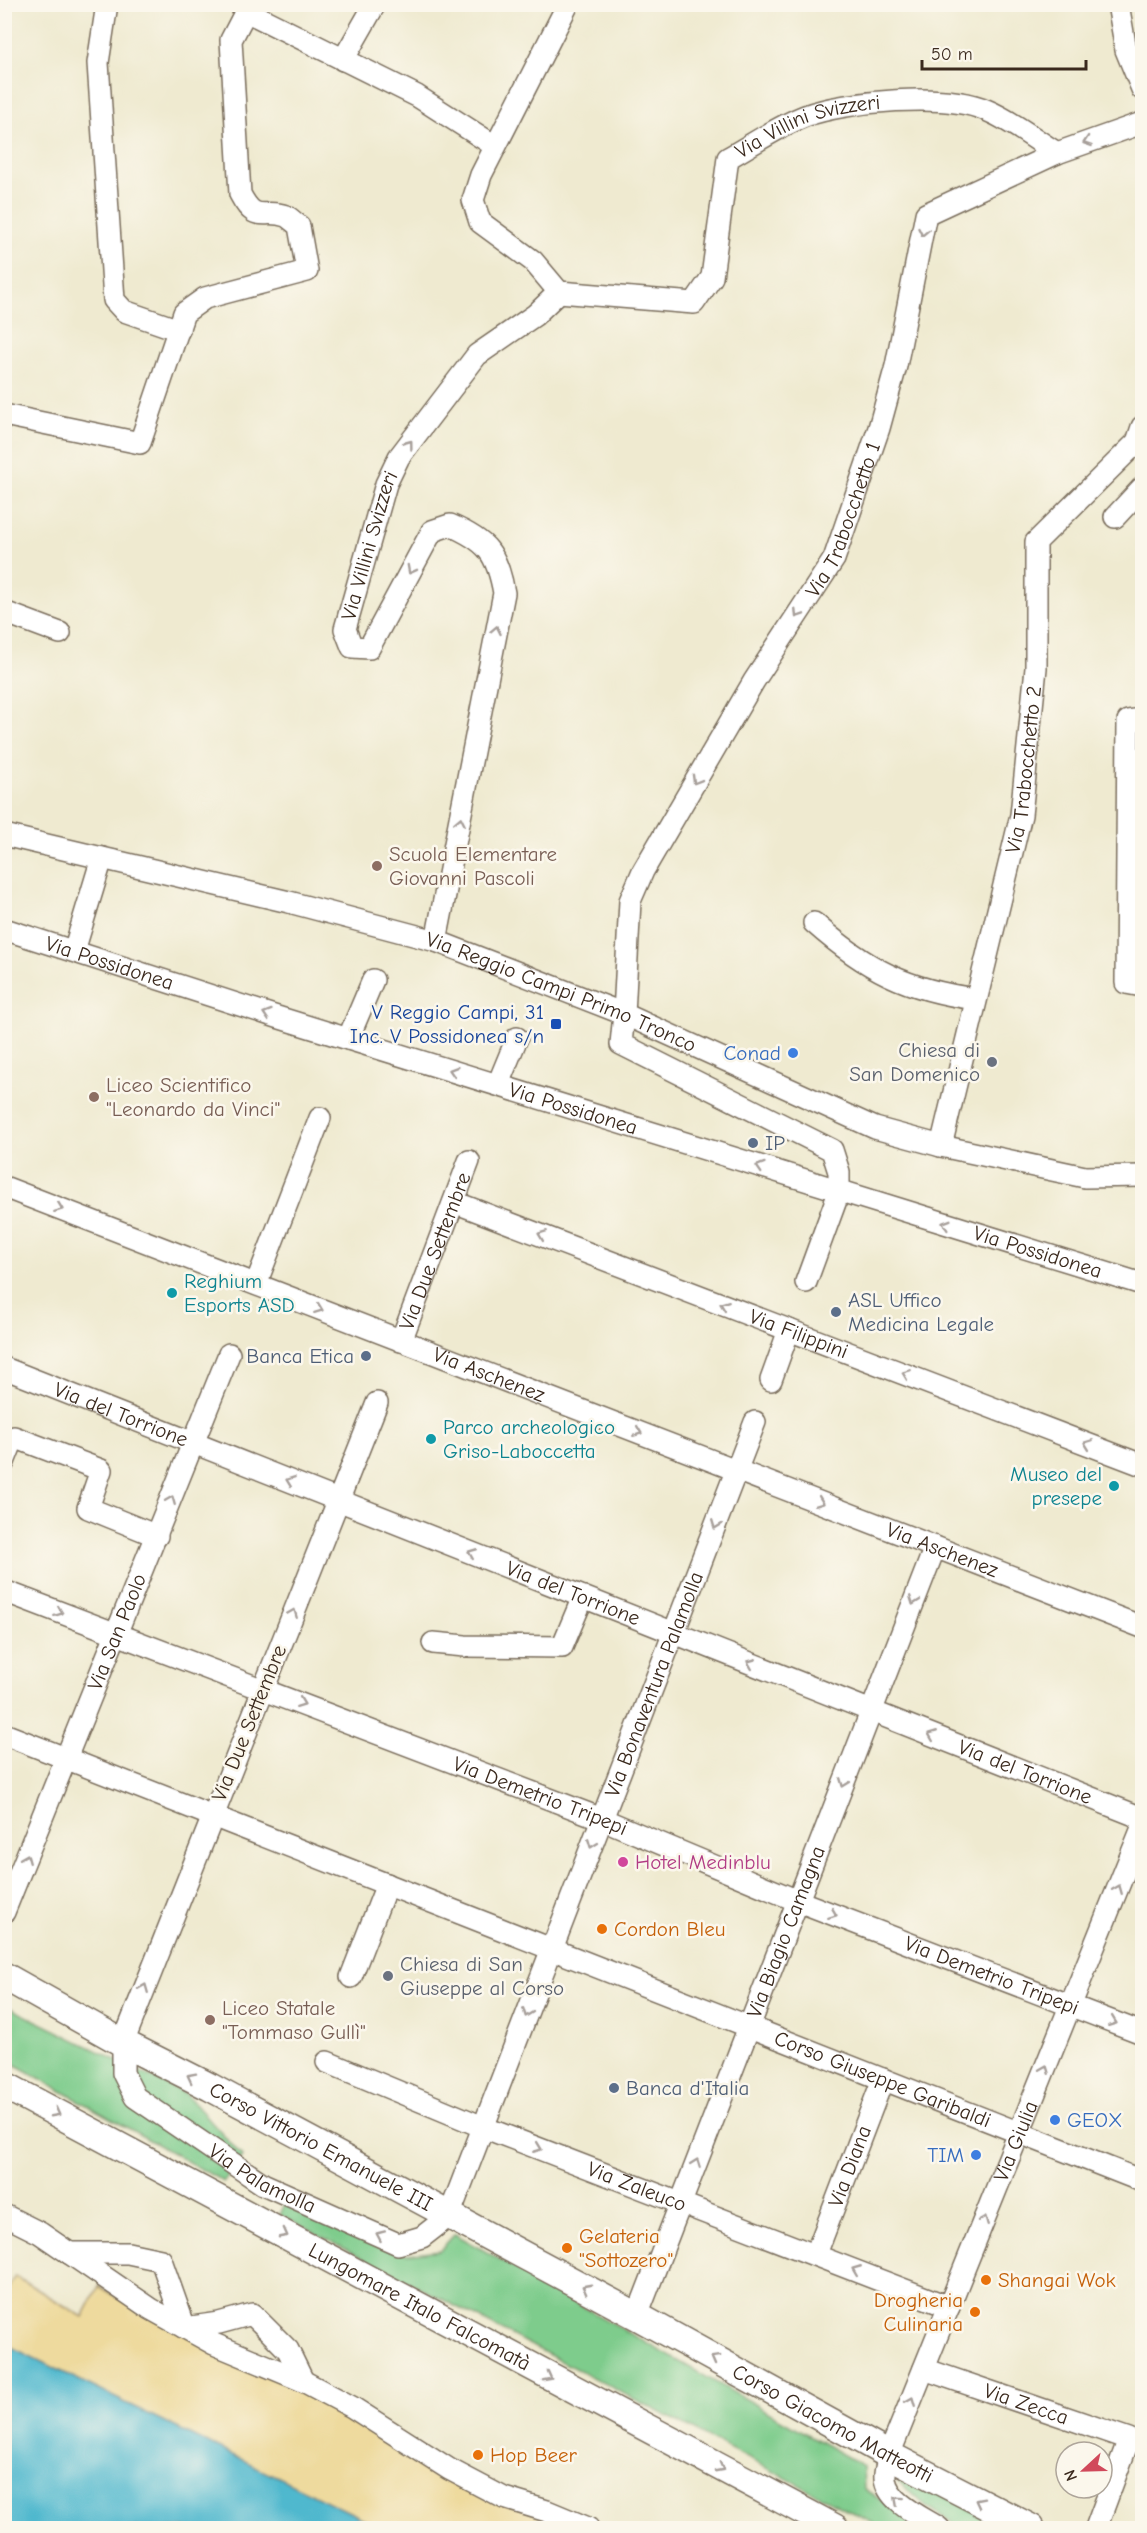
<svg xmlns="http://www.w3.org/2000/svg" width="1147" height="2533" font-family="'Comic Neue',sans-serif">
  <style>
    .green { fill: #7ecc8c; stroke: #5c7b55; stroke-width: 1.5 }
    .sand { fill: #eeda9e; stroke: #94825e; stroke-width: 1.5 }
    .water { fill: #50b8ce; stroke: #467176; stroke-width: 1.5 }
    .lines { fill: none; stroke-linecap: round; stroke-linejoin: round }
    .minor-casing { stroke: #7a6d5c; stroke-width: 24 }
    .major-casing { stroke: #7a6d5c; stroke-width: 30 }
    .minor { stroke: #fff; stroke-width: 21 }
    .major { stroke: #fff; stroke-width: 27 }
    .oneway { stroke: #a79f9a }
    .education-dot { fill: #8d6e63; stroke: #fbf7ec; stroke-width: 2 }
    .transit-dot { fill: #1a4fb4; stroke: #fbf7ec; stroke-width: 2 }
    .shop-dot { fill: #3f7fe0; stroke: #fbf7ec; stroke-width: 2 }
    .worship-dot { fill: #6b7280; stroke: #fbf7ec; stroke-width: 2 }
    .service-dot { fill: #5c6f8a; stroke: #fbf7ec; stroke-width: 2 }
    .culture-dot { fill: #0f9aa8; stroke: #fbf7ec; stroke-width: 2 }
    .hotel-dot { fill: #d1479c; stroke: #fbf7ec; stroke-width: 2 }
    .food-dot { fill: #e8710a; stroke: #fbf7ec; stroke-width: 2 }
    .labels { text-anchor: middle; stroke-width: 5; stroke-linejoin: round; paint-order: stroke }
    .street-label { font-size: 21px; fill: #3b2a1e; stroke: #fbf7ec }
    .education-label { font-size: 21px; fill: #785e54; stroke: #fbf7ec; text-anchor: start }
    .transit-label { font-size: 21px; fill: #164399; stroke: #fbf7ec; text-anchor: end }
    .worship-label { font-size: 21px; fill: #5b616d; stroke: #fbf7ec; text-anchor: end }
    .shop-label { font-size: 21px; fill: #366cbe; stroke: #fbf7ec; text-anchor: end }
    .service-label { font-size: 21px; fill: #4e5e75; stroke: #fbf7ec; text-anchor: start }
    .culture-label { font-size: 21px; fill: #0d838f; stroke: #fbf7ec; text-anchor: start }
    .hotel-label { font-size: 21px; fill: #b23c85; stroke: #fbf7ec; text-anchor: start }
    .food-label { font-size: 21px; fill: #c56008; stroke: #fbf7ec; text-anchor: start }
  </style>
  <rect width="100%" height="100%" fill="#fbf7ec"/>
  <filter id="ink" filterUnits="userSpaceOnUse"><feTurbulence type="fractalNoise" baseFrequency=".0167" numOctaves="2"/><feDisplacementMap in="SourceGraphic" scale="12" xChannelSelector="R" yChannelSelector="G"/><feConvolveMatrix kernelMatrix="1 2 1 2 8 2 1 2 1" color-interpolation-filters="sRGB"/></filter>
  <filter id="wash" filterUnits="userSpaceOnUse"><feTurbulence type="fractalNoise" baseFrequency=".008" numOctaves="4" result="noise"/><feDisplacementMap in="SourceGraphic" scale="24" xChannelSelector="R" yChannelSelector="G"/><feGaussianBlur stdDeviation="1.35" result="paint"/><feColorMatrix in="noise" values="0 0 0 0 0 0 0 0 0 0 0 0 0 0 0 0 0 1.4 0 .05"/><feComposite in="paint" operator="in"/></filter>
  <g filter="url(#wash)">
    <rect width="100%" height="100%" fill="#efead0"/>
    <!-- green -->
    <path class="green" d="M4 2005 186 2094 242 2156 224 2182 5 2059Z
      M287 2199 407 2254 440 2250 455 2234 863 2466 864 2489 924 2528H882L280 2215Z
      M904 2472 1007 2528H962L926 2506 898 2481Z"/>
    <!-- sand -->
    <path class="sand" d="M15 2276 83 2317 99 2286 147 2315 300 2387 564 2528H382L5 2344V2289L7 2290Z"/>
    <!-- water -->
    <path class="water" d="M5 2344 382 2528H5Z"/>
  </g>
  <g filter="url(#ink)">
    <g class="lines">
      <defs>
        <g id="minor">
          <path d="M107 4 98 63 114 300 124 311 179 330"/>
          <path id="s1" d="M568 4 481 175 473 200 480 222 533 261 559 292 694 303 712 277 728 158C753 144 779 126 805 116 846 101 946 92 986 110 1011 120 1034 139 1057 153"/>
          <path d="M1118 4 1126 50 1142 89"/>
          <path d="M343 60 375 4"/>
          <path d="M4 415 140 443 184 313 205 298 307 271 299 226C295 223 290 218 286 216 263 208 256 225 240 194L231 40 246 11 417 96 495 146"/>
          <path d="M1115 517 1142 488"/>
          <path d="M4 612 60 633"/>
          <path d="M1142 719 1128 721 1126 983 1142 986"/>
          <path id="s2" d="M4 835 289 902 436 941 624 1014 875 1128 941 1146 1085 1177 1142 1176"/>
          <path d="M814 923C866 969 907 990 976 999"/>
          <path id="s3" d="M4 929 277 1017 1142 1284"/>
          <path id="s4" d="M436 941 504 593C497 553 487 541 450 525L432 531 369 648 352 647 345 629 386 484 399 457 477 355 535 315 559 292"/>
          <path d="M74 951 102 858"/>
          <path d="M348 1039 373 980"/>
          <path d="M498 1084 517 1038"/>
          <path id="s5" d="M941 1146 1021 815 1036 668V542L1137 442 1142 427"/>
          <path id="s6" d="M4 1187 1142 1627"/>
          <path id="s7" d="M454 1202 1142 1465"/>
          <path id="s8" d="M806 1282 839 1192V1172L832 1150 621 1044 624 1014 630 901 643 871 754 681 834 559 879 428 896 366 926 214 1057 153 1142 123"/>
          <path d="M256 1284 320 1118"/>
          <path id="s9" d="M401 1341 469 1161"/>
          <path id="s10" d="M4 1368 1142 1818"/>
          <path d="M771 1380 789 1330"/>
          <path id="s11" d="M377 1403 123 2043V2073L135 2097 263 2184 398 2244 422 2237 449 2216 755 1422"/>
          <path d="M4 1462 14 1437 101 1470 88 1508 157 1536"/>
          <path id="s12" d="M4 1591 602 1819 798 1901 1142 2033"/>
          <path d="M433 1643 465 1646 562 1647 583 1597"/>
          <path id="s13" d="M4 1734 1142 2181"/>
          <path id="s14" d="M4 1912 229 1354"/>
          <path d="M351 1977 387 1884"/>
          <path id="s15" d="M327 2062 483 2127 949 2307"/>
          <path d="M4 2215 40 2233 151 2309 214 2344 303 2381 352 2407 449 2469 504 2498 547 2511 588 2528"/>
          <path d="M69 2253H128L161 2260 185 2328 219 2323 252 2314 288 2350 303 2381"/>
          <path id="s16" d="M816 2254 883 2079"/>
          <path id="s17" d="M637 2316 935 1547"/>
          <path id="s18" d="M924 2369 1129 2439 1096 2528"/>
          <path id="s19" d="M939 2528C922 2517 887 2502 885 2478 884 2471 888 2462 889 2455L1142 1828"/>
        </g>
        <g id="major">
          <path id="s20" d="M4 1976 123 2043 210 2087 637 2316 889 2455 1031 2528"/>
          <path id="s21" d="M4 2085 835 2528"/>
        </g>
      </defs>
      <!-- minor casing -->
      <use href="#minor" class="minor-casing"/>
      <!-- major casing -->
      <use href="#major" class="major-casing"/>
      <!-- minor -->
      <use href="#minor" class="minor"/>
      <!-- major -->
      <use href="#major" class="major"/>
    </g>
    <!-- one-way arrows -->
    <defs><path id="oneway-chevron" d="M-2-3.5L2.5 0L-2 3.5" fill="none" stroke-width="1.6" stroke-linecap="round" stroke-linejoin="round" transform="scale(1.5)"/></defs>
    <g class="oneway">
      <use href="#oneway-chevron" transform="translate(1087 142) rotate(161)"/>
      <use href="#oneway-chevron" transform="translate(923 232) rotate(101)"/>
      <use href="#oneway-chevron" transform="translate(409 444) rotate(-53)"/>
      <use href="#oneway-chevron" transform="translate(411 570) rotate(118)"/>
      <use href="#oneway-chevron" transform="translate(798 614) rotate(123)"/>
      <use href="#oneway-chevron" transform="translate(496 630) rotate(-79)"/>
      <use href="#oneway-chevron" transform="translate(696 780) rotate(120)"/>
      <use href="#oneway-chevron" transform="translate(460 821) rotate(-79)"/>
      <use href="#oneway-chevron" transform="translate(267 1014) rotate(-162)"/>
      <use href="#oneway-chevron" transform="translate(453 1071) rotate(-163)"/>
      <use href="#oneway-chevron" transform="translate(760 1167) rotate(-162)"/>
      <use href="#oneway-chevron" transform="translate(59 1208) rotate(21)"/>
      <use href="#oneway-chevron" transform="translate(946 1224) rotate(-163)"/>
      <use href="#oneway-chevron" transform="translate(542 1235) rotate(-159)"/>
      <use href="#oneway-chevron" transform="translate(724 1305) rotate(-159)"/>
      <use href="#oneway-chevron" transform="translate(319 1309) rotate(21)"/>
      <use href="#oneway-chevron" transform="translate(906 1374) rotate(-159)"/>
      <use href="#oneway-chevron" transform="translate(638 1432) rotate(21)"/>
      <use href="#oneway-chevron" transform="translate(1088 1444) rotate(-159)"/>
      <use href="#oneway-chevron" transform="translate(290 1481) rotate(-159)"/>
      <use href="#oneway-chevron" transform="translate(171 1500) rotate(-68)"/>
      <use href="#oneway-chevron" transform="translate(820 1502) rotate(21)"/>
      <use href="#oneway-chevron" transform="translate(716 1525) rotate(111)"/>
      <use href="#oneway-chevron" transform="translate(472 1553) rotate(-158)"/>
      <use href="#oneway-chevron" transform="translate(914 1601) rotate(111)"/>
      <use href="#oneway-chevron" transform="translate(59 1612) rotate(21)"/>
      <use href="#oneway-chevron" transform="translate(293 1613) rotate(-68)"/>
      <use href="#oneway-chevron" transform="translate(751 1663) rotate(-158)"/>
      <use href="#oneway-chevron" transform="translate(301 1703) rotate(21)"/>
      <use href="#oneway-chevron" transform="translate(932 1735) rotate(-158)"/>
      <use href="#oneway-chevron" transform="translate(844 1783) rotate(111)"/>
      <use href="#oneway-chevron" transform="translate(592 1844) rotate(111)"/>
      <use href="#oneway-chevron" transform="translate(26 1858) rotate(-68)"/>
      <use href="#oneway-chevron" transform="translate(1118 1889) rotate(-68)"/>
      <use href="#oneway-chevron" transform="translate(833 1914) rotate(21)"/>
      <use href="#oneway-chevron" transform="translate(144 1988) rotate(-68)"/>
      <use href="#oneway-chevron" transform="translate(527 2013) rotate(111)"/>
      <use href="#oneway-chevron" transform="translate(1113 2022) rotate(21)"/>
      <use href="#oneway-chevron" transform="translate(1045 2069) rotate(-68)"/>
      <use href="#oneway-chevron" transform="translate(191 2077) rotate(-153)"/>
      <use href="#oneway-chevron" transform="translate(56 2113) rotate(28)"/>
      <use href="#oneway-chevron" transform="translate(538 2148) rotate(21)"/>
      <use href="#oneway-chevron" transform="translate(696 2163) rotate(-69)"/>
      <use href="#oneway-chevron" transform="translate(984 2220) rotate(-68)"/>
      <use href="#oneway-chevron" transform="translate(284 2234) rotate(28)"/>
      <use href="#oneway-chevron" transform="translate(380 2235) rotate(-156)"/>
      <use href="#oneway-chevron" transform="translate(856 2270) rotate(-158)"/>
      <use href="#oneway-chevron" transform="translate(586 2288) rotate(-152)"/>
      <use href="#oneway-chevron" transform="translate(715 2359) rotate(-151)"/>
      <use href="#oneway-chevron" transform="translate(548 2377) rotate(28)"/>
      <use href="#oneway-chevron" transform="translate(911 2401) rotate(-68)"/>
      <use href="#oneway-chevron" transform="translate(720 2468) rotate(28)"/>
      <use href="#oneway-chevron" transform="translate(898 2500) rotate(-138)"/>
      <use href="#oneway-chevron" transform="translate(979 2502) rotate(-153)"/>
    </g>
  </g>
  <!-- markers -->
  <g class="education-dot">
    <circle cx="377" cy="866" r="6"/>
    <circle cx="94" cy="1097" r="6"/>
    <circle cx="210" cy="2020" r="6"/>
  </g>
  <rect class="transit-dot" x="550" y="1018" width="12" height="12" rx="3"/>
  <g class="shop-dot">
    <circle cx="793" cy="1053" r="6"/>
    <circle cx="1055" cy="2120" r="6"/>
    <circle cx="976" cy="2155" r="6"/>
  </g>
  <g class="worship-dot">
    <circle cx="992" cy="1062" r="6"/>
    <circle cx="388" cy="1976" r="6"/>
  </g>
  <g class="service-dot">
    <circle cx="753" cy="1143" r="6"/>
    <circle cx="836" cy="1312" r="6"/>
    <circle cx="366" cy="1356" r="6"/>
    <circle cx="614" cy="2088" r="6"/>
  </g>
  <g class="culture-dot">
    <circle cx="172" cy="1293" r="6"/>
    <circle cx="431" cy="1439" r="6"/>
    <circle cx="1114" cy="1486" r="6"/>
  </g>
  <circle class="hotel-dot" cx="623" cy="1862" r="6"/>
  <g class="food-dot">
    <circle cx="602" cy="1929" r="6"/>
    <circle cx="567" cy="2248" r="6"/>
    <circle cx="986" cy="2280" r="6"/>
    <circle cx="975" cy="2312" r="6"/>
    <circle cx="478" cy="2455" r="6"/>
  </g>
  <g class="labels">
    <!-- street labels -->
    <g class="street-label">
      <text dy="7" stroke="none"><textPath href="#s1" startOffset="722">Via Villini Svizzeri</textPath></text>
      <text dy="7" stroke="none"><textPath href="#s8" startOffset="957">Via Trabocchetto 1</textPath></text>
      <text dy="7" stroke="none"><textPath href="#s4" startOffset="722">Via Villini Svizzeri</textPath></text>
      <text dy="7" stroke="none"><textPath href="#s5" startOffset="386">Via Trabocchetto 2</textPath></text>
      <text dy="7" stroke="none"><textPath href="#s3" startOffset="111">Via Possidonea</textPath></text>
      <text dy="7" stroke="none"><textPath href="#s2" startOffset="580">Via Reggio Campi Primo Tronco</textPath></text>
      <text dy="7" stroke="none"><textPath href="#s3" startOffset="597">Via Possidonea</textPath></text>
      <text dy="7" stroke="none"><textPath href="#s9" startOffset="96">Via Due Settembre</textPath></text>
      <text dy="7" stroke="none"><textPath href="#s3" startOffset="1083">Via Possidonea</textPath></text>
      <text dy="7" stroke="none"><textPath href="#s7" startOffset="369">Via Filippini</textPath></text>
      <text dy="7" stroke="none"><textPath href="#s6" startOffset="520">Via Aschenez</textPath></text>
      <text dy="7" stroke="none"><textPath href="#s10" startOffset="126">Via del Torrione</textPath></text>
      <text dy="7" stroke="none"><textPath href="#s6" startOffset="1006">Via Aschenez</textPath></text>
      <text dy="7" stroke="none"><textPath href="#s10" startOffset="612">Via del Torrione</textPath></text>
      <text dy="7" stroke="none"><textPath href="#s14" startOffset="302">Via San Paolo</textPath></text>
      <text dy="7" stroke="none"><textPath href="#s11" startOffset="1677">Via Bonaventura Palamolla</textPath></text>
      <text transform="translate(249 1723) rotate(-68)" y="7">Via Due Settembre</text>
      <text dy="7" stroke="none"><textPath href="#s10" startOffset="1098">Via del Torrione</textPath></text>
      <text dy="7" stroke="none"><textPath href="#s12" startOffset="574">Via Demetrio Tripepi</textPath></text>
      <text dy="7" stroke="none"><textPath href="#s17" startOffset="412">Via Biagio Camagna</textPath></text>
      <text dy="7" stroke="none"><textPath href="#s12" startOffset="1060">Via Demetrio Tripepi</textPath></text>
      <text dy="7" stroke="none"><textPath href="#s13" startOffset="944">Corso Giuseppe Garibaldi</textPath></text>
      <text dy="7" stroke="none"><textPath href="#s19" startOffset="438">Via Giulia</textPath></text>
      <text dy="7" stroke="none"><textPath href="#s20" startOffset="360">Corso Vittorio Emanuele III</textPath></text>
      <text dy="7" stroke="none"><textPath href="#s16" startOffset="94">Via Diana</textPath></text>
      <text dy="7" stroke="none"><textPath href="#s11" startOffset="897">Via Palamolla</textPath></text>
      <text dy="7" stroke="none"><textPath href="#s15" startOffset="334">Via Zaleuco</textPath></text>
      <text dy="7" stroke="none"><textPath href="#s21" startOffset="471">Lungomare Italo Falcomatà</textPath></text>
      <text dy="7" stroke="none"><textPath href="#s18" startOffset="108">Via Zecca</textPath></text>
      <text dy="7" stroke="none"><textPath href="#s20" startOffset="942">Corso Giacomo Matteotti</textPath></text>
    </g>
    <!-- education labels -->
    <g class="education-label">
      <text x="389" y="861">Scuola Elementare<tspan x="389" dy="24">Giovanni Pascoli</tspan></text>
      <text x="106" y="1092">Liceo Scientifico<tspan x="106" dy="24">"Leonardo da Vinci"</tspan></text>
      <text x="222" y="2015">Liceo Statale<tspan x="222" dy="24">"Tommaso Gullì"</tspan></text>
    </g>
    <!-- transit labels -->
    <g class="transit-label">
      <text x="544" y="1019">V Reggio Campi, 31<tspan x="544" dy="24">Inc. V Possidonea s/n</tspan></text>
    </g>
    <!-- worship labels -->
    <g class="worship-label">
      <text x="980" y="1057">Chiesa di<tspan x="980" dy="24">San Domenico</tspan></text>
      <text x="400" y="1971" text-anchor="start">Chiesa di San<tspan x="400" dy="24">Giuseppe al Corso</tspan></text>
    </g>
    <!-- shop labels -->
    <g class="shop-label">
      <text x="781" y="1060">Conad</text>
      <text x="1067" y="2127" text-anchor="start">GEOX</text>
      <text x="964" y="2162">TIM</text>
    </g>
    <!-- service labels -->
    <g class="service-label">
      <text x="765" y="1150">IP</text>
      <text x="848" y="1307">ASL Uffico<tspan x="848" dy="24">Medicina Legale</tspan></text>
      <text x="354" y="1363" text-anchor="end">Banca Etica</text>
      <text x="626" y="2095">Banca d'Italia</text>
    </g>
    <!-- culture labels -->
    <g class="culture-label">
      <text x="184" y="1288">Reghium<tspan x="184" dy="24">Esports ASD</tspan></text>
      <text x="443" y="1434">Parco archeologico<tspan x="443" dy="24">Griso-Laboccetta</tspan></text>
      <text x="1102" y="1481" text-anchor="end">Museo del<tspan x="1102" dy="24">presepe</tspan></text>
    </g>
    <!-- hotel labels -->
    <g class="hotel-label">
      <text x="635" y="1869">Hotel Medinblu</text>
    </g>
    <!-- food labels -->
    <g class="food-label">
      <text x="614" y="1936">Cordon Bleu</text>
      <text x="579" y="2243">Gelateria<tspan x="579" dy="24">"Sottozero"</tspan></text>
      <text x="998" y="2287">Shangai Wok</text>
      <text x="963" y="2307" text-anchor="end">Drogheria<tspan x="963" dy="24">Culinaria</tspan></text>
      <text x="490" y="2462">Hop Beer</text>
    </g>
  </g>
  <!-- margin -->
  <rect width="1147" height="2533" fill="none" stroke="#fbf7ec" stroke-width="24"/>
  <!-- north arrow -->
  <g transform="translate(1084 2470) rotate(248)"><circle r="28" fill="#fbf7ec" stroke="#aea59a" stroke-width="1.5"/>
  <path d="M0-4.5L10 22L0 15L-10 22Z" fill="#d1495b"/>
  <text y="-9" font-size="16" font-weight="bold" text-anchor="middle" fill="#3b2a1e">N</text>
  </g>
  <!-- scale -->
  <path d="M922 60v9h164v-9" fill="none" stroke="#3b2a1e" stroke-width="3"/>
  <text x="931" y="60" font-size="18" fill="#3b2a1e" stroke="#fbf7ec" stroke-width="4.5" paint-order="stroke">50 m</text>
</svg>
